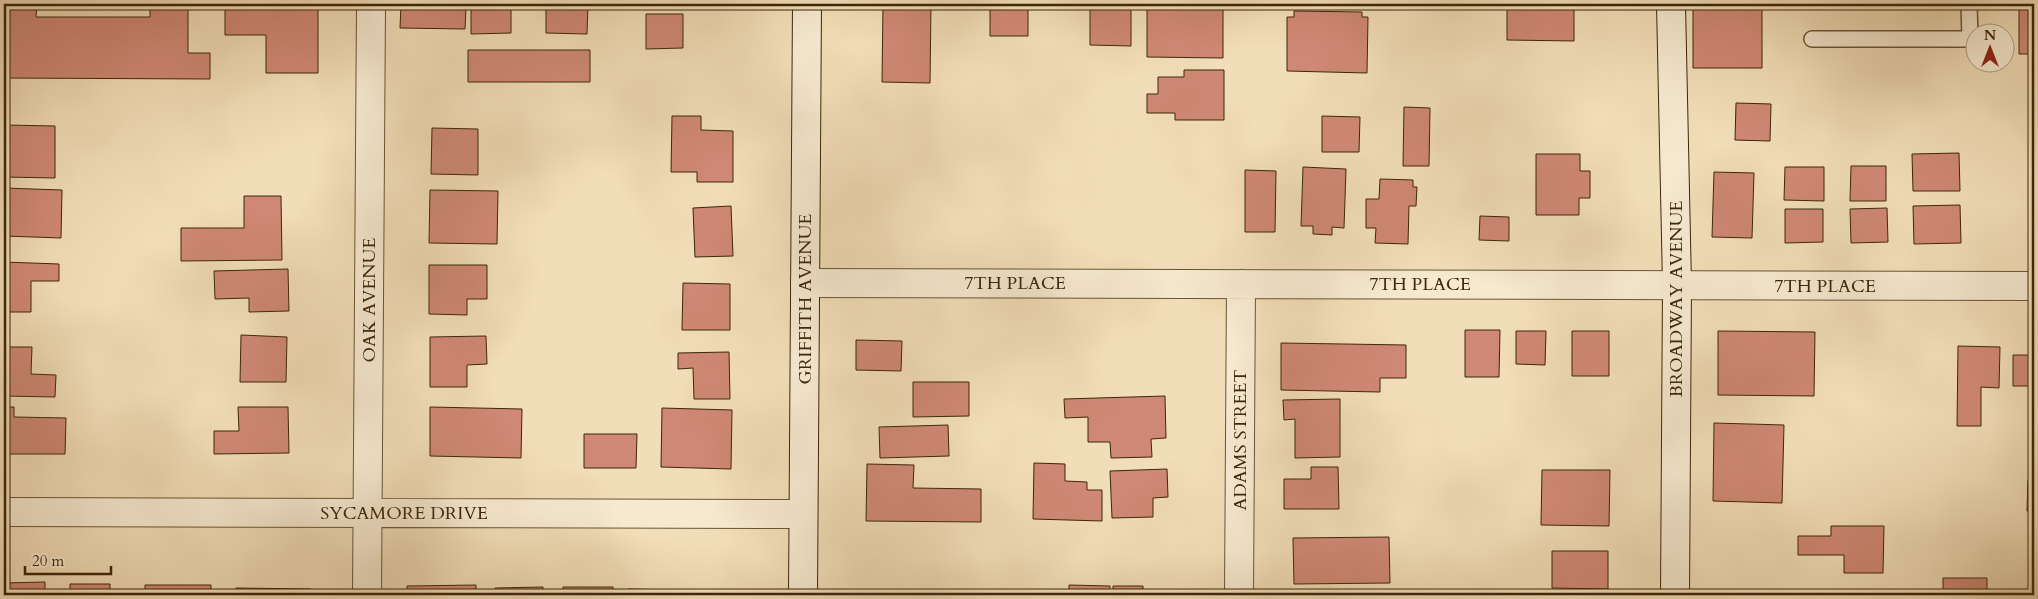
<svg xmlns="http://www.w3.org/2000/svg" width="2038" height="599" font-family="Cardo,serif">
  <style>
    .building { fill: #cf8875; stroke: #3d260a }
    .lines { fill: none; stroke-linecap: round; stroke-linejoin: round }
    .lane-casing { stroke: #6a5435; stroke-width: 18 }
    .street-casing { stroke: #6a5435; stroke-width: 30 }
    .secondary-casing { stroke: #3d260a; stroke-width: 30 }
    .lane { stroke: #f6e9d0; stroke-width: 15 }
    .street { stroke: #f6e9d0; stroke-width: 28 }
    .secondary { stroke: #f6e9d0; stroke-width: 28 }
    .labels { text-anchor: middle; stroke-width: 4; stroke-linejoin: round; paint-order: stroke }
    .street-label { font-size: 18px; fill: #3d260a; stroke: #f6e9d0 }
  </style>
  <rect width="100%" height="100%" fill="#f1ddb7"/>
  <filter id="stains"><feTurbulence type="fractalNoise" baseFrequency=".004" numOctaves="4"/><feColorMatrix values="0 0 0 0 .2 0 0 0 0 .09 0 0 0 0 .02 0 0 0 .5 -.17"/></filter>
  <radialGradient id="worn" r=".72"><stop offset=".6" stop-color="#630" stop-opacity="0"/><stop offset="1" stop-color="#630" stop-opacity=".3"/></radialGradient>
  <!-- building -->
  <path class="building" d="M4 4H37L36 17H150V4H188V53H210V79L4 78Z
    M225 4H286V9H318V73H266V35H225Z
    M401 4H453L452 7 466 8 465 29 400 28Z
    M471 4H511V33L471 34Z
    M546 4H588L587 34 546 33Z
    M883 4H931L930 83 882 82Z
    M990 4H1028V36H990Z
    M1090 4H1131V46L1090 45Z
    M1147 4H1223V58L1147 57Z
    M1507 4H1574V41L1507 40Z
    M1693 4H1762V68H1693Z
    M2019 4H2034V54H2019Z
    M1294 11 1362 12V17H1368L1367 73 1287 71V17H1294Z
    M646 14H683V48L646 49Z
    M468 50H590V82H468Z
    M1184 70H1224V120H1175V113H1147V94H1158V77H1184Z
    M1736 103 1771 104 1770 141 1735 140Z
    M1404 107 1430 108 1429 166H1403Z
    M672 116H701V130L733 131V182H697V172H671Z
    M1322 116 1360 117 1359 152H1322Z
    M4 125 55 126V178L4 177Z
    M432 128 478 129V175L431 174Z
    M1959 153 1960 191H1913L1912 154Z
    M1536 154H1580V171H1590V198H1579V215H1536Z
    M1851 166H1886V201H1850Z
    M1303 167 1346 169 1344 228 1332 227V235L1313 234V226H1301Z
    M1785 167H1824V201L1784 200Z
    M1245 170 1276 171 1275 232H1245Z
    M1714 172 1754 173 1752 238 1712 237Z
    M1380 179 1413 180V187H1417L1416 206H1409L1408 244 1375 243 1376 228H1366V199H1379Z
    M4 188 62 190 61 238 4 236Z
    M430 190 498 191 497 244 429 243Z
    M244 196H281L282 260 181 261V228H244Z
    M1960 205 1961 243 1914 244 1913 206Z
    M731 206 733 256 695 257 693 208Z
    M1887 208 1888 242 1851 243 1850 209Z
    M1785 209H1823V242L1785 243Z
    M1480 216 1509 217V241L1479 240Z
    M4 262 59 264V281H31V312H4Z
    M429 265H487V299H467V315L429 314Z
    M288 269 289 311 249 312V298L215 299 214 271Z
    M683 283 730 284V330H682Z
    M1465 330H1500L1499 377H1465Z
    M1516 331H1546L1545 365 1516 364Z
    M1572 331H1609V376H1572Z
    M1718 331 1815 332 1814 396 1718 395Z
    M241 335 287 337 286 382H240Z
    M486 336 487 364 467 365V387H430V337Z
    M856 340 902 341 901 371 856 370Z
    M1281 343 1406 345V378H1380V392L1281 390Z
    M1958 346 2000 347 1999 388 1981 387V426H1957Z
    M4 347H32L31 374 56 375 55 397 4 396Z
    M729 352 730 399H694L693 368 678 369V353Z
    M2013 355H2034V411H2032L2031 386H2013Z
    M913 382H969V416L913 417Z
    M1165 396 1166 438 1151 439 1152 457 1111 458 1110 442H1088V417L1065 418 1064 399Z
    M1340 399V457L1295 458V419L1284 420 1283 400Z
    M4 407H14V417L66 418 65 454H4Z
    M238 407H288L289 453 214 454V431H239Z
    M430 407 522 409 521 458 430 456Z
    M662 408 732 410 731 469 661 467Z
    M1714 423 1784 425 1782 503 1713 501Z
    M948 425 949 456 880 458 879 427Z
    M584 434H637L636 468H584Z
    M1034 463 1065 464V481L1087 482V490H1102V521L1033 519Z
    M867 464 914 465 913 488 981 489V522L866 521Z
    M1311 467H1338L1339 509H1284V479H1311Z
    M1167 469 1168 497 1153 498V517L1112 518 1110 471Z
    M1542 470H1610L1609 526 1541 525Z
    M2028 480H2034V512L2027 511Z
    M1831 526H1884L1883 573H1844V555H1798V536H1831Z
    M1389 537 1390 583 1294 584 1293 538Z
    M1552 551H1608V589L1552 588Z
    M1943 578H1987V595H1943Z
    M45 582V595H4V583Z
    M70 584H110V593H132V595H70Z
    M145 585H211V595H145Z
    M476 585V595H407V586Z
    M1069 585 1110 586V595H1069Z
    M1113 586H1143V595H1113Z
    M543 587V595H495V588Z
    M563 587H613V595H563Z
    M236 588 311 589V595H236Z
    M628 589 676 590V595H628Z
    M696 590H740V595H696Z"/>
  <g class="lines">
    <defs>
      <path id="lane" d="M1812 39H1970L1969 4"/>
      <path id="street" d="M805 283 2034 286
        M4 512 803 514
        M367 595 371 4
        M1239 595 1241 284"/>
      <path id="secondary" d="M1671 4 1677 285 1675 595
        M803 595 807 4"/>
    </defs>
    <!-- lane casing -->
    <use href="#lane" class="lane-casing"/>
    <!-- street casing -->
    <use href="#street" class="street-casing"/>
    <!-- secondary casing -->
    <use href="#secondary" class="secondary-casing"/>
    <!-- lane -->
    <use href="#lane" class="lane"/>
    <!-- street -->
    <use href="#street" class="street"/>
    <!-- secondary -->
    <use href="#secondary" class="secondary"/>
  </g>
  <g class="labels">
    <!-- street labels -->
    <g class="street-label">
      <text x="1015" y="289">7TH PLACE</text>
      <text x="1420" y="290">7TH PLACE</text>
      <text x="1825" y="292">7TH PLACE</text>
      <text transform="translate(805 299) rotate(-90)" y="6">GRIFFITH AVENUE</text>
      <text transform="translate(1676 299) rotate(-90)" y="6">BROADWAY AVENUE</text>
      <text transform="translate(369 300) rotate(-90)" y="6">OAK AVENUE</text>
      <text transform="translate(1240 440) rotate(-90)" y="6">ADAMS STREET</text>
      <text x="404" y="519">SYCAMORE DRIVE</text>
    </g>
  </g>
  <!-- margin -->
  <rect width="2038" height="599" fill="none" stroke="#f1ddb7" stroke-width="20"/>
  <rect x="5" y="5" width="2028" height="589" fill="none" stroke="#3d260a" stroke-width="2.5"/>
  <rect x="10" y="10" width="2018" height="579" fill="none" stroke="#3d260a"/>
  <!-- north arrow -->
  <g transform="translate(1990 48)"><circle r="24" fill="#f6e9d0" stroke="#ac9b81"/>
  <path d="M0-4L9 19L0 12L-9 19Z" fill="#8f2418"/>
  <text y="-8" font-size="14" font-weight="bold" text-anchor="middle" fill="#3d260a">N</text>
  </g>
  <!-- scale -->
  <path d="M25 566v8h86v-8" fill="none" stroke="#3d260a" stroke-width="2.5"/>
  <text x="32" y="566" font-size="15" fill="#3d260a" stroke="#f6e9d0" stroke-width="4" paint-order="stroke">20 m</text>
  <rect width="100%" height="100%" filter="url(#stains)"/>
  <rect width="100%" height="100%" fill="url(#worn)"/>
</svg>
